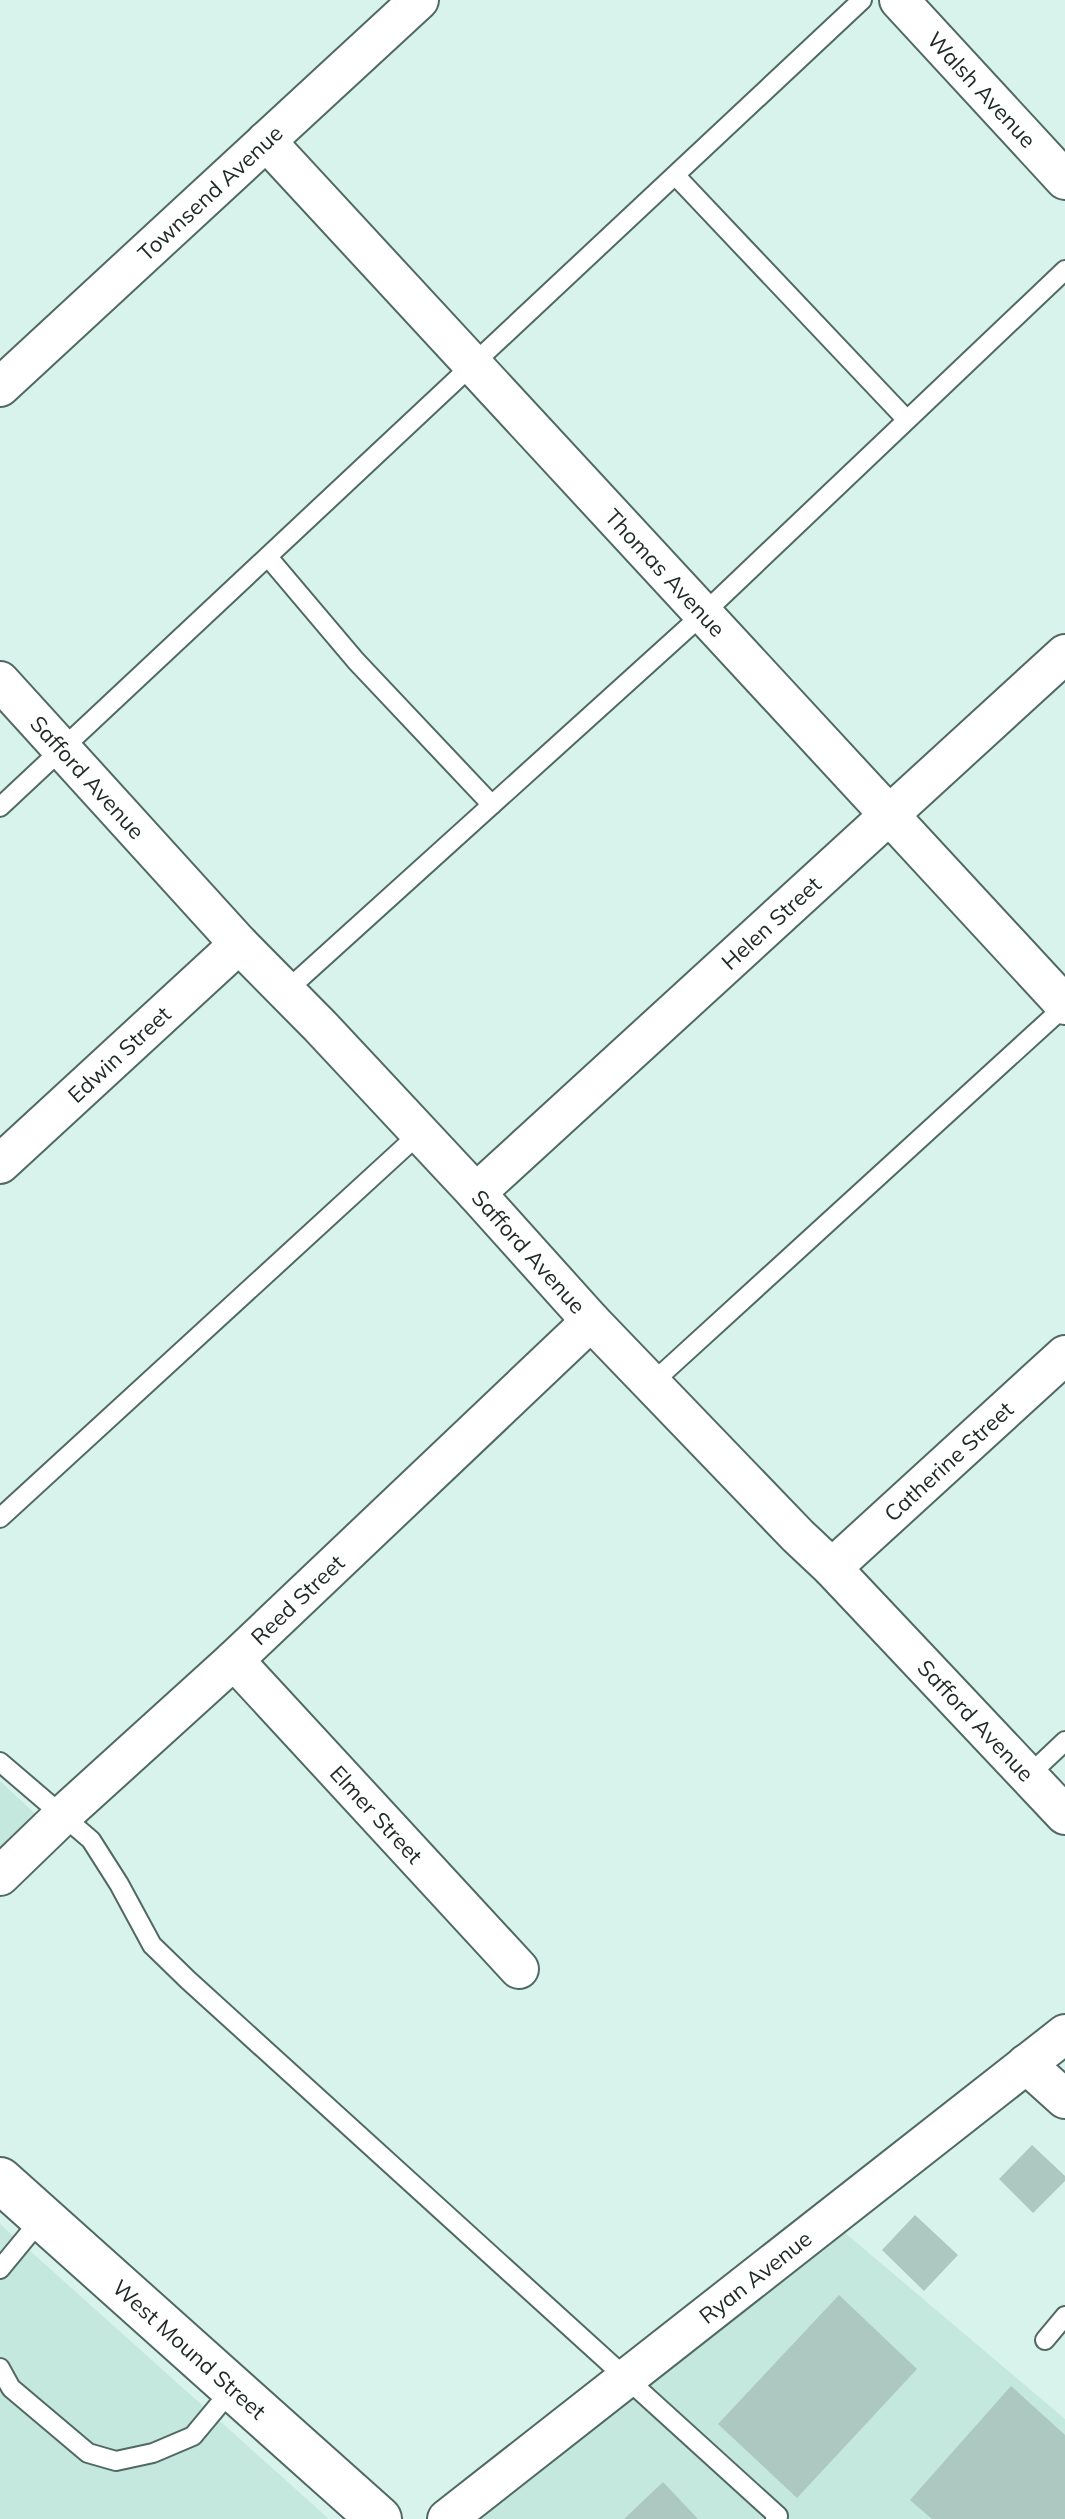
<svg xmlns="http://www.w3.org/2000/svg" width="1065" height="2519" font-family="Mulish,sans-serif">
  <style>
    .built { fill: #c4e7de }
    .building { fill: #adc8c1 }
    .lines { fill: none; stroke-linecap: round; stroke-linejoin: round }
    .service-casing { stroke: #516963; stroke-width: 22 }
    .minor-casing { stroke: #516963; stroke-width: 42 }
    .tertiary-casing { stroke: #516963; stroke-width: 48 }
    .service { stroke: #fff; stroke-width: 18 }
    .minor { stroke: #fff; stroke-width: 38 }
    .tertiary { stroke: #fff; stroke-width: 44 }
    .labels { text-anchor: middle; stroke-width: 6; stroke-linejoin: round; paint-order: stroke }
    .street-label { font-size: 22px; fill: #202a28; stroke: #fff }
  </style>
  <rect width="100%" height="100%" fill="#d8f3ec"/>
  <!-- built -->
  <path class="built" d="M0 1781 46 1824 0 1866Z
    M0 2224 329 2519H0Z
    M844 2232 1065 2419V2519H475Z"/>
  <!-- building -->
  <path class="building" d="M1032 2145 1065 2176V2181L1033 2213 999 2179Z
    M915 2215 958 2255 924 2291 882 2250Z
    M839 2295 917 2369 797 2498 718 2424Z
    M1011 2386 1065 2435V2519H932L910 2500Z
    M663 2482 698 2519H624Z"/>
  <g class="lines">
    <defs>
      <path id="service" d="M675 175 907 420
        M268 557 356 661 492 805
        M0 807 862 0
        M286 991 703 614 1065 270
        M652 1383 1065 1006
        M0 1518 420 1133
        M0 1762 91 1840 119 1884 152 1945 188 1980 778 2516 775 2519
        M1028 1776 1065 1741
        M0 2269 42 2218
        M1045 2340 1065 2316
        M0 2368 11 2388 88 2453 116 2461 153 2453 193 2436 233 2388"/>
      <g id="minor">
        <path id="s1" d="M899 0 1065 180"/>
        <path id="s2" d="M266 141 1065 1005"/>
        <path id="s3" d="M0 387 419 0"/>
        <path id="s4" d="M0 681 239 944 320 1026 476 1193 591 1321 798 1536 832 1568 1065 1815"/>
        <path id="s5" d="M0 1164 239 944"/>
        <path id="s6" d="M476 1193 1065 654"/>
        <path id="s7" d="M832 1568 1065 1355"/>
        <path id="s8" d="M234 1660 519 1969"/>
        <path id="s9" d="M0 1876 62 1816 234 1660 591 1321"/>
        <path d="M1026 2064 1065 2099"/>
        <path id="s10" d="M447 2519 1065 2034"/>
      </g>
      <g id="tertiary">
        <path id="s11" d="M0 2180 379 2519"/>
      </g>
    </defs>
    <!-- service casing -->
    <use href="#service" class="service-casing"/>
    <!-- minor casing -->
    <use href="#minor" class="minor-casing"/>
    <!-- tertiary casing -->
    <use href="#tertiary" class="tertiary-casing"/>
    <!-- service -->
    <use href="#service" class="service"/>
    <!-- minor -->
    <use href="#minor" class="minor"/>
    <!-- tertiary -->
    <use href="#tertiary" class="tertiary"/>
  </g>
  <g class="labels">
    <!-- street labels -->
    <g class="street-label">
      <text dy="8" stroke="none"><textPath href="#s1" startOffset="122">Walsh Avenue</textPath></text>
      <text dy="8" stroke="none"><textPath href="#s3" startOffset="286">Townsend Avenue</textPath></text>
      <text dy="8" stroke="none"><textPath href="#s2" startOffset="588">Thomas Avenue</textPath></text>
      <text dy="8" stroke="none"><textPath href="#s4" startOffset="130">Safford Avenue</textPath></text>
      <text dy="8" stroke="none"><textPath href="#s6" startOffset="400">Helen Street</textPath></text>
      <text dy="8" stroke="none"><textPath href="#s5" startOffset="162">Edwin Street</textPath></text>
      <text dy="8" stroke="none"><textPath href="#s4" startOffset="778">Safford Avenue</textPath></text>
      <text dy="8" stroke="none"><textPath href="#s7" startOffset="158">Catherine Street</textPath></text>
      <text dy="8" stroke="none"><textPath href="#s9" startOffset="406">Reed Street</textPath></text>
      <text dy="8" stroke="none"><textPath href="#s4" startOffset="1426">Safford Avenue</textPath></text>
      <text dy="8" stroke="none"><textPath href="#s8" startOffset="210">Elmer Street</textPath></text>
      <text dy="8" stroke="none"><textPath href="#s10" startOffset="392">Ryan Avenue</textPath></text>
      <text dy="8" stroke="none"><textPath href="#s11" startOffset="254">West Mound Street</textPath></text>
    </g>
  </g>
</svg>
